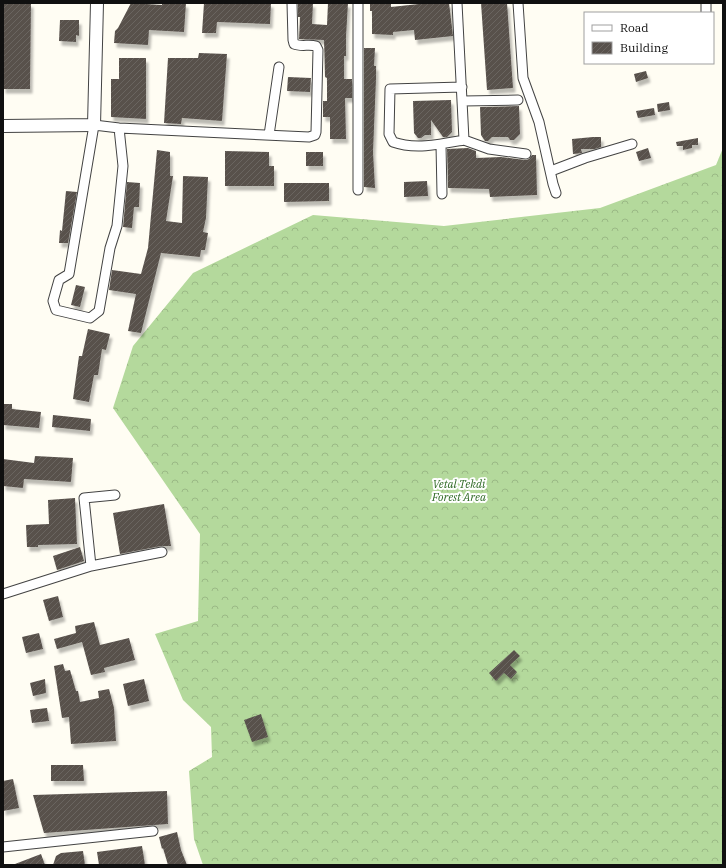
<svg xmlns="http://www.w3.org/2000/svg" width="726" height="868" font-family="'IBM Plex Serif',serif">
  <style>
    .forest { fill: url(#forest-crowns) }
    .building { fill: url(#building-hatch); filter: url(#shadow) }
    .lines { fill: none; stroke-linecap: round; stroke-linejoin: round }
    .minor-casing { stroke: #434343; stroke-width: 11 }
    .tertiary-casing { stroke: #434343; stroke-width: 14 }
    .minor { stroke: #fff; stroke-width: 9 }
    .tertiary { stroke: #fff; stroke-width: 12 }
    .labels { text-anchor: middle; stroke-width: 4; stroke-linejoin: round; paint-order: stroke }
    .park-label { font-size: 11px; font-style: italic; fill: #2b6721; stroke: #fff }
  </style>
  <defs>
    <pattern id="forest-crowns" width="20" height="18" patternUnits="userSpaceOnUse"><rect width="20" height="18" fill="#b4d99c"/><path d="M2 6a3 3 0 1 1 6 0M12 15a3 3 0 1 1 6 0" fill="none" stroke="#9ab985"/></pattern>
    <pattern id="building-hatch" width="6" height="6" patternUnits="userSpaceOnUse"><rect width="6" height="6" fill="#58514c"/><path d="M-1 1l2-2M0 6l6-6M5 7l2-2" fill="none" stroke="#6b6561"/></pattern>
    <filter id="shadow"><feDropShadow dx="2.5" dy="4.5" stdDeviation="1" flood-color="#0004"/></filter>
  </defs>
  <rect width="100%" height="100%" fill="#fffdf3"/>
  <!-- forest -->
  <path class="forest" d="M723 148V865H203L194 839 189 771 212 757 211 727 183 700 155 634 198 621 200 534 113 408 133 346 193 273 313 215 444 226 600 208 716 165Z"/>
  <!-- building -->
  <path class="building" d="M3 3H31L30 89H3Z
    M131 3 162 5V3H186L184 32 149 30 148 45 114 43 115 31 118 28Z
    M204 3H271L270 24 217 22 216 33H202Z
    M298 3H313L312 24 327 25 328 3H348L346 37V56H344V79H352V98H345L346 139H330V117H323V101H327V78L325 77 324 40 299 39 300 17H298Z
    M370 3H391V7L428 3H449L453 36 415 40 414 30 393 32V35L372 34V11H370Z
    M481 3H507L513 88 487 90Z
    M60 20H79V36L76 35V42L59 41Z
    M364 48H375L374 66H376V79L373 152 375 188 364 187Z
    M199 53 227 54 222 121 182 118 181 124 164 123 168 58H198Z
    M119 58H146V119L111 117V79H119Z
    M646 71 648 78 636 82 634 74Z
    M288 77 311 78 310 92 287 91Z
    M451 100 452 132 447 137H443L431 120V135H425L421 138H418L414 133 413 101Z
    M669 102 670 110 658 112 657 104Z
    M519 106 520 134 514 140H510L508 137H492L488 141H485L481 135 480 107Z
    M654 108 655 115 638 118 636 111Z
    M593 137H601V147L595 149H581L582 153 573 154 572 139Z
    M698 138V145H692V148L683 150V146H677L676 142Z
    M468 148 476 151V158L501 157 526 160 529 159 532 155H536L537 195 490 197 489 189 448 188 447 149Z
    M648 148 651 158 639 161 636 152Z
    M157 150 170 152V176H173L166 221 182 223 183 176 208 177 206 218 203 232 208 233 205 250H201L200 257 161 253 141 333 128 331 136 294 109 290 112 270 141 274 148 248Z
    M225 151 269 152V166H274V186H225Z
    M306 152H323V166H306Z
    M427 181 428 196 404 197V182Z
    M127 182 140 183 139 207H134L132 228 123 227Z
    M284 183H329V201L284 202Z
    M66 191 77 192 68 243H59L60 230 62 231Z
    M76 285 85 287 80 307 71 305Z
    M88 329 110 334 106 350 102 349 98 375H94L89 402 73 399 79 356H82Z
    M3 404H12V409L41 412 39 428 3 425Z
    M53 415 91 419 90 431 52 427Z
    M35 456 73 458 71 482 24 479 23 488 3 486V459L34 463Z
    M75 498 77 544 38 545V547H27L26 525 49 524 48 500Z
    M164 504 171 546H161L120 554 113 513Z
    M80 547 84 561 57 570 53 556Z
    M58 596 63 617 49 621 43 600Z
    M94 622 100 645 129 638 135 660 104 668 105 672 91 675 82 642 57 649 54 639 76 633 75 626Z
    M39 633 43 649 26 653 22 637Z
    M514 650 520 656 510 665 517 672 511 679 504 673 496 681 489 673Z
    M63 664 65 671 70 670 76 691H78L80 702 99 698 98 691 109 689 114 708 116 741 71 744 69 717 62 718 54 666Z
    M45 679 46 693 33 696 30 683Z
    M144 679 149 701 128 706 123 684Z
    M47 708 49 721 32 723 30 710Z
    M261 714 268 737 252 742 244 720Z
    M51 765H83L84 781H51Z
    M13 779 19 808 3 811V781Z
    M167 791 168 824 44 833 33 795Z
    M177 832 181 850 187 865H168L163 848 162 849 159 837Z
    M142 846 145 865H99L97 852Z
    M83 851 85 865H53L56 856 61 853Z
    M41 854 45 865H15V864Z"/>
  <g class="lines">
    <defs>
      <path id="minor" d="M358 3V190
        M457 3 464 140C442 144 415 150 393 142L389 134 390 89 462 87
        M518 3 523 78 539 122 553 184 556 193
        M706 13V3
        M463 101 518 100
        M119 128 123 166 117 226 110 248 99 311 90 318 56 310 53 301 59 280 69 274 94 125 119 128 309 137 315 135 316 132 318 50 316 46C309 44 301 47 294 44L293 40 292 3
        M269 135 279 67
        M464 140 489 149 526 154
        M441 145 442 194
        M551 171 585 158 632 144
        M91 566 162 552
        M3 594 91 566 84 498 115 495
        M3 847 153 831"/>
      <path id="tertiary" d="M3 126 94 125 97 3"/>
    </defs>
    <!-- minor casing -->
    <use href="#minor" class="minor-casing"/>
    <!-- tertiary casing -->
    <use href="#tertiary" class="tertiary-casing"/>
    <!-- minor -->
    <use href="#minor" class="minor"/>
    <!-- tertiary -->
    <use href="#tertiary" class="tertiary"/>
  </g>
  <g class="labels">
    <!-- park labels -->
    <g class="park-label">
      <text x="459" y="488">Vetal Tekdi<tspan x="459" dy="13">Forest Area</tspan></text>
    </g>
  </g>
  <!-- border -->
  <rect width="726" height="868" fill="none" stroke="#101010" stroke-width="8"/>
  <!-- legend -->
  <rect x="584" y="12" width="130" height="52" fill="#ffffff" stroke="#9f9f9f"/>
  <rect x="592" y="25" width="20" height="6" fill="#ffffff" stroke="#9f9f9f"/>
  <text x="620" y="32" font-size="12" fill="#101010">Road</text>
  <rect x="592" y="42" width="20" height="12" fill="url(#building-hatch)" stroke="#9f9f9f"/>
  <text x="620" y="52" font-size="12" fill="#101010">Building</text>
</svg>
